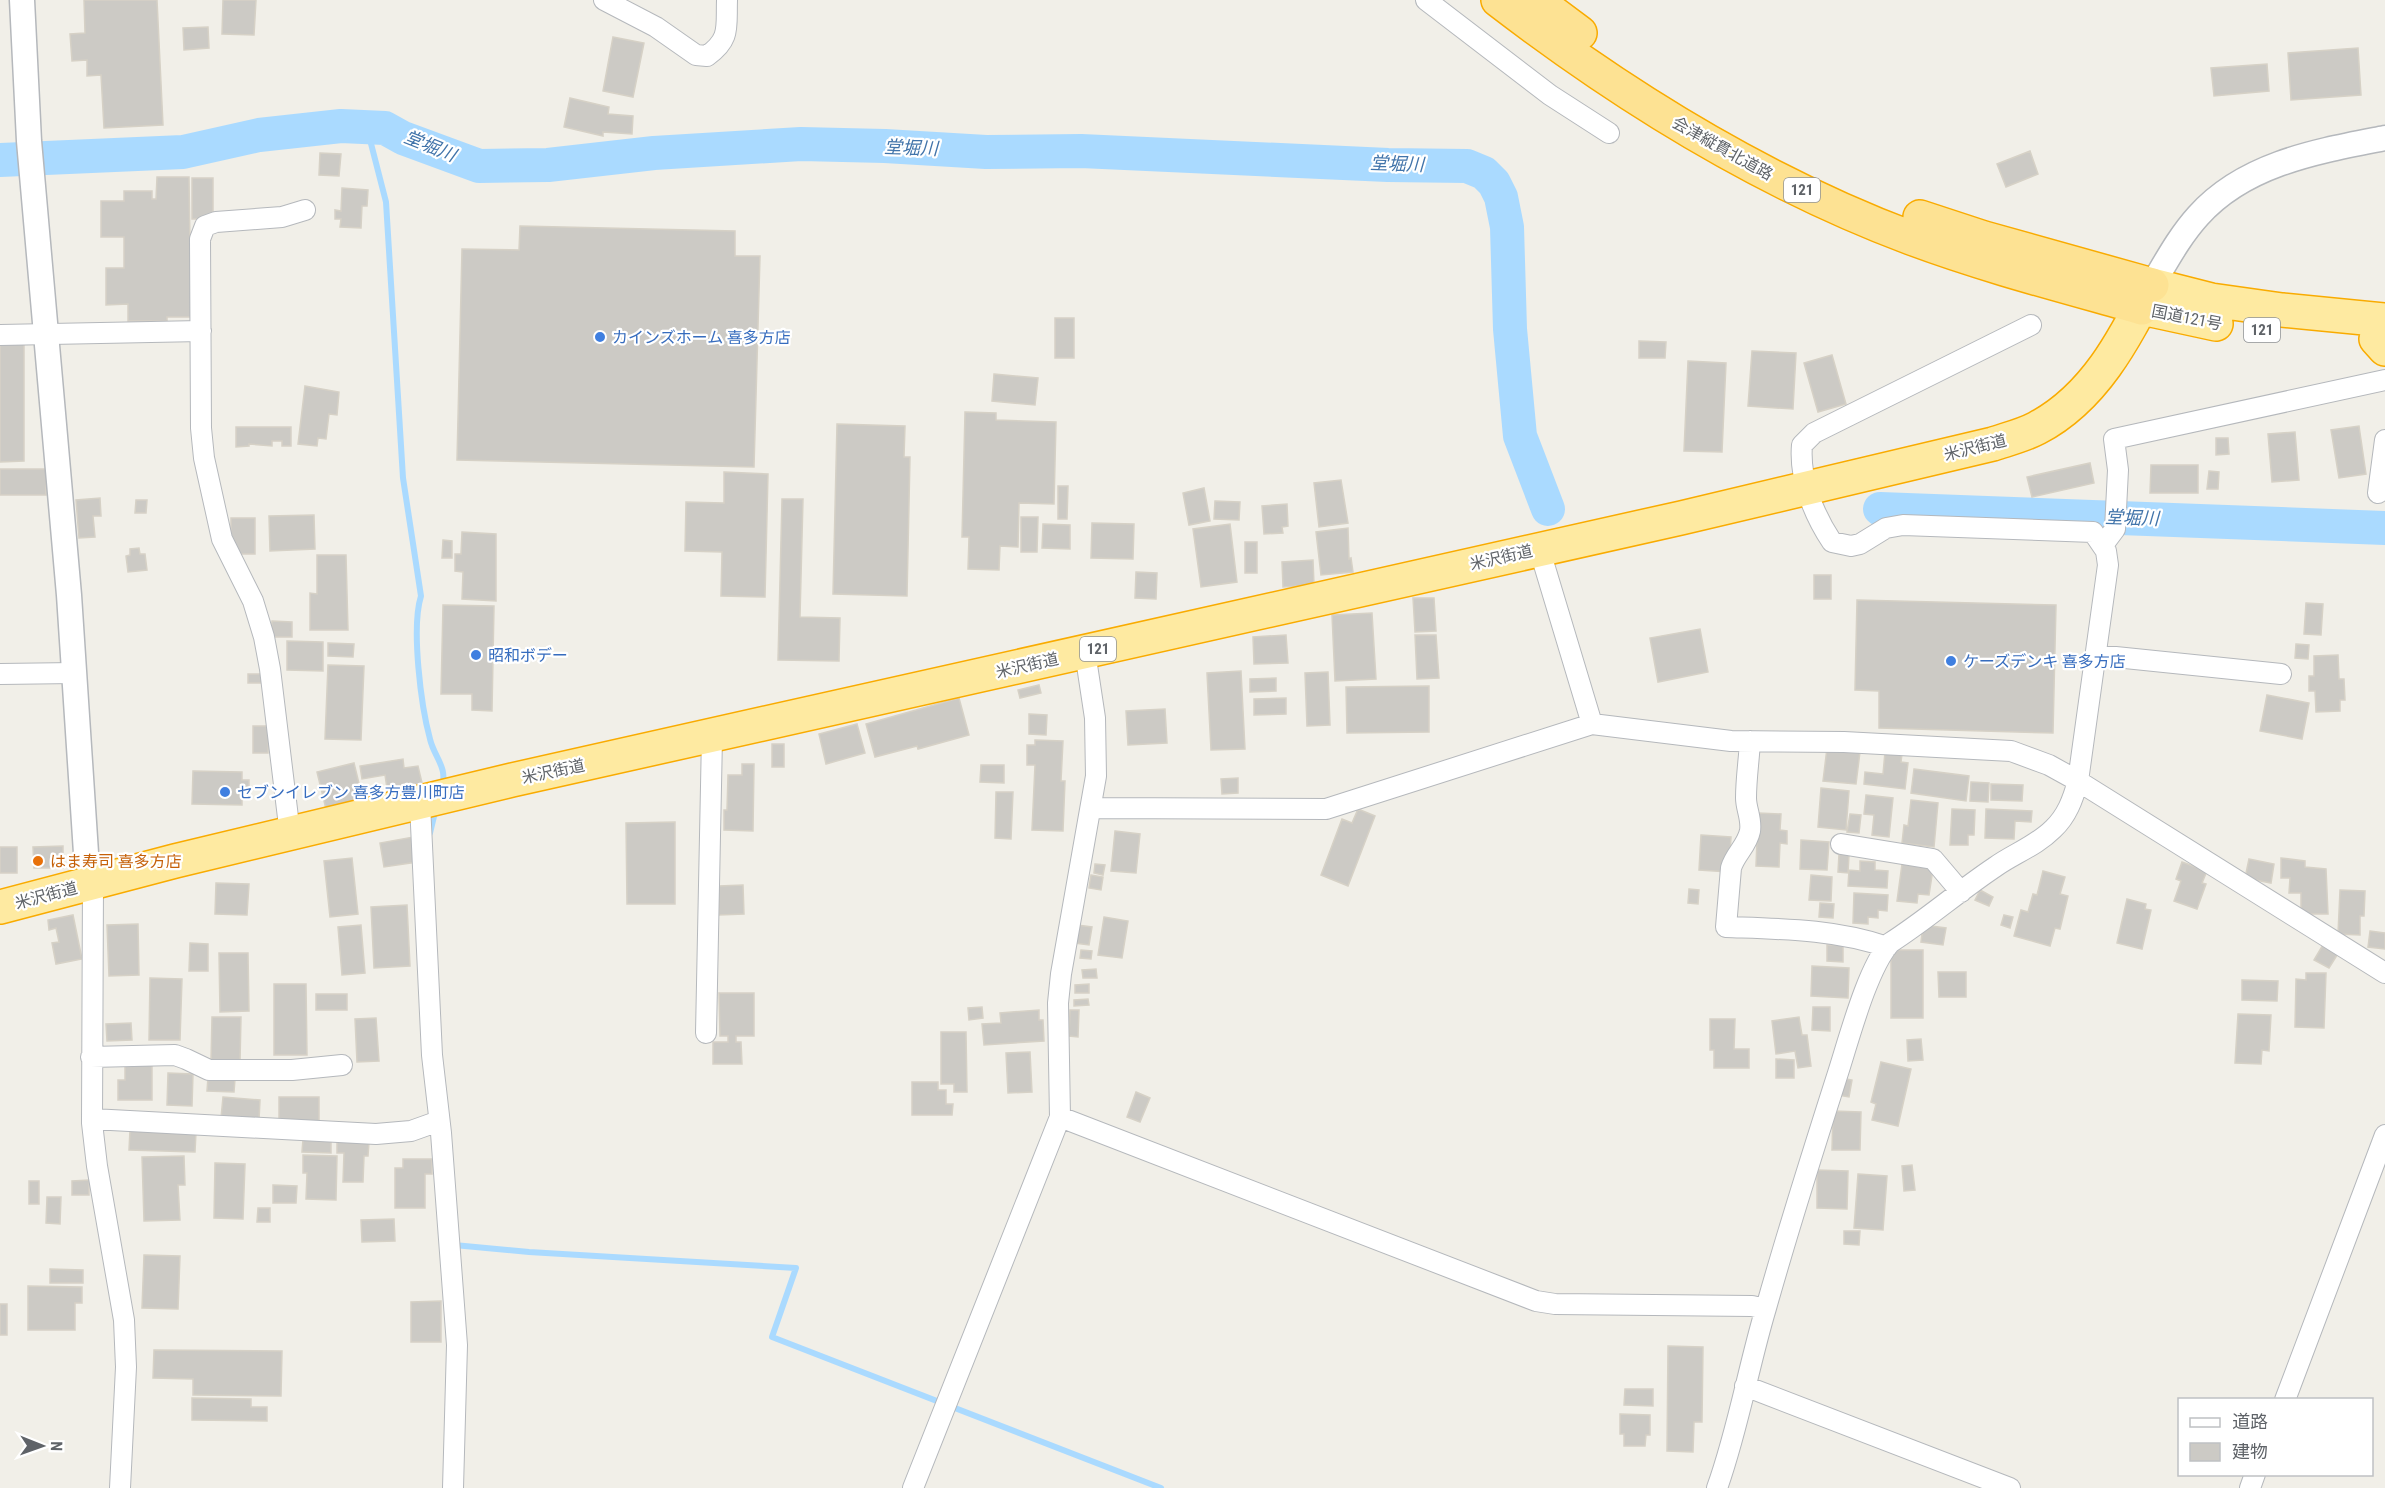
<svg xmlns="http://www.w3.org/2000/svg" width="2385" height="1488" font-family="'Roboto Condensed','Noto Sans JP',sans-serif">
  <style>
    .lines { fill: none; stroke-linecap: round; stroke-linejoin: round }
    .stream { stroke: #aadaff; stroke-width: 6 }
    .river { stroke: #aadaff; stroke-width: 34 }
    .building { fill: #cccac5; stroke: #d6d1c6; stroke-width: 1.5 }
    .minor-casing { stroke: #b5b8bc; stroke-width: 22 }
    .tertiary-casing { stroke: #b5b8bc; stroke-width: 27 }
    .trunk-casing { stroke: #f9ab00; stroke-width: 36 }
    .motorway-casing { stroke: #f9ab00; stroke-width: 36 }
    .minor { stroke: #fff; stroke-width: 20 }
    .tertiary { stroke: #fff; stroke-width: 24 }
    .trunk { stroke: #feeaa1; stroke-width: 33 }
    .motorway { stroke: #fde293; stroke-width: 33 }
    .shop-dot { fill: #3f7fe0; stroke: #fff; stroke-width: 2 }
    .food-dot { fill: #e8710a; stroke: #fff; stroke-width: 2 }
    .labels { text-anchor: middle; stroke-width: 4.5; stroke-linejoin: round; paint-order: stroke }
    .shield { fill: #fff; stroke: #8f9295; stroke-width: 1.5 }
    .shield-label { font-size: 15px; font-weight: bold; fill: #5f6368 }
    .street-label { font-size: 16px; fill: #5f6368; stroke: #fff }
    .shop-label { font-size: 16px; fill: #366cbe; stroke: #fff; text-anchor: start }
    .food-label { font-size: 16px; fill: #c56008; stroke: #fff; text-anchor: start }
    .water-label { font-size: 18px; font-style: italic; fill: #4174aa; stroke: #fff }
  </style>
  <rect width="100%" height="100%" fill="#f1efe8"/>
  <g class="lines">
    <!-- stream -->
    <path class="stream" d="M367 128 386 202 403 478 421 596C411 628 421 706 430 739 434 757 448 767 442 787
      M430 833 436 808
      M454 1245 529 1252 796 1268 772 1337 1161 1488"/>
    <!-- river -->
    <path class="river" d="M0 160 183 152 259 135 341 126 385 128 403 138 479 166 548 165 654 153 801 144 885 146 986 152 1081 151 1388 165 1467 166 1484 173 1494 183 1501 197 1507 227 1510 329 1520 436 1548 509
      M1880 509 2385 528"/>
  </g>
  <!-- building -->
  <path class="building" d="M84 0H157L163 125 104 128 101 75 87 76V60L72 61 70 34 85 33Z
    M223 0H256L254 35 222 34Z
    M208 27 209 48 184 50 183 28Z
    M613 37 644 43 633 97 603 91Z
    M2358 48 2361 95 2291 100 2288 53Z
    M2267 64 2269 91 2214 96 2211 68Z
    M570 98 609 107 608 114 633 116 632 134 603 132V136L564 127Z
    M2030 151 2038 174 2006 187 1997 164Z
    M320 153 341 154 339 176 319 175Z
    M157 177H189L191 317H167V321H128V304L106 305V268H124V237H101V201H124V191H152V199H156Z
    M192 178H213V219H192Z
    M342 188 368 190 367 206H362L361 228 340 227 341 219H335V210L341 211Z
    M520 226 735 231V256H760L754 467 457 460 462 249 519 250Z
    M1055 318H1074V358H1055Z
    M1639 341 1666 342 1665 358H1639Z
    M0 344H24V461L0 462Z
    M1752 351 1796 353 1793 409 1748 406Z
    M1832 355 1846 404 1818 412 1804 363Z
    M1688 361 1726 363 1722 452 1684 451Z
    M994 374 1038 378 1035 405 992 401Z
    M305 386 339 392 337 415 329 414 326 439 318 438 317 446 298 444Z
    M965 412 996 413V420L1056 422 1054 504 1019 503 1018 547 1000 546 999 570 968 569 969 537H962Z
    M837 424 905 426 904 457H910L907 596 833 594Z
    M2359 426 2366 474 2339 478 2331 430Z
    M236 427H291V446H282V441H272V446L249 444V446L236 447Z
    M2295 432 2299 480 2272 482 2268 434Z
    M2216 438H2228L2229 454 2216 455Z
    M2090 463 2094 483 2032 497 2027 477Z
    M2151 465H2198V493H2150Z
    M0 469H46V495H0Z
    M2209 471 2219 472 2218 489H2207Z
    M724 472 768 474 765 597 721 596 722 552 685 551 686 502 724 503Z
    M1341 480 1348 523 1319 527 1314 483Z
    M1058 486H1068L1067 519H1058Z
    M1204 488 1210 521 1189 525 1183 493Z
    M100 498 101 516H93L95 537 79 538 76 500Z
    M782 499H803L800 617 840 618 839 661 778 660Z
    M136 500H147L146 513H135Z
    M1215 501 1240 502 1239 520 1214 519Z
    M1287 504 1288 526 1282 527 1283 533 1264 534 1262 506Z
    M314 515 315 549 270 551 269 516Z
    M1021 517H1038L1037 552H1021Z
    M231 518H255V554H236L231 542Z
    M1092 523 1134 524 1133 559 1091 558Z
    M1043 524 1070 525V549L1042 548Z
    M1230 524 1237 582 1201 587 1193 529Z
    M1348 528 1349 559 1351 558 1353 572 1321 575 1316 532Z
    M462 532 496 534V601L462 599 463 572 455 571V554H461Z
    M443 540 452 541V558H442Z
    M1245 542H1257V573H1245Z
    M139 548 140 554H145L147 570 128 572 126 556 130 555V549Z
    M317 555H346L348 630H310V593L317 594Z
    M1313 560 1314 585 1283 587 1282 562Z
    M1136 572 1157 573 1156 599 1135 598Z
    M1814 575H1831V599H1814Z
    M1413 598H1434L1436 631 1415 632Z
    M1857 600 2056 605 2053 733 1879 728V691L1855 690Z
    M2306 603 2323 604 2321 635 2304 634Z
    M443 605 494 606 492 711 472 710V694H441Z
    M1372 613 1376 679 1335 681 1332 615Z
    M272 621 292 622V637H271Z
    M1700 629 1708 672 1658 682 1650 638Z
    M1286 635 1288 663 1254 664 1253 637Z
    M1415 635H1436L1439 678 1417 679Z
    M287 641 323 642V671L287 670Z
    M328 643 354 644 353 657 328 656Z
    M2296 644 2309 645 2308 659 2295 658Z
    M2338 655 2339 679H2344L2345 700H2340V711L2316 712 2315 691H2309V676H2314V656Z
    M328 665 364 666 361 740 325 739Z
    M1241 671 1245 749 1211 750 1207 673Z
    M1328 672 1330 725 1307 726 1305 673Z
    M248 674H262V683H248Z
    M1276 678V691L1250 692V679Z
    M1039 685 1041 693 1020 698 1018 690Z
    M1429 686V732L1347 733 1346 687Z
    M2267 695 2309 703 2302 739 2260 731Z
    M959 698 969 735 918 749 917 746 875 757 866 724Z
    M1286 698V714L1254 715V699Z
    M1165 709 1167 743 1128 745 1126 711Z
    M1029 714 1047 715 1046 735 1029 734Z
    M857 724 865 753 826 764 819 734Z
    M253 726H269L268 753H253Z
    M1035 740 1063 741 1061 781H1065L1063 831 1032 830 1035 765H1027V745H1035Z
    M772 744H784V767H772Z
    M1827 748 1860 752 1856 784 1823 781Z
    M1885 752 1902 754 1901 762 1908 763 1905 789 1864 784 1865 772 1883 774Z
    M403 759 404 768 418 766 423 787 388 795 385 775 362 779 360 766Z
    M354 763 363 800 326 809 317 772Z
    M742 764H754L753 831 724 830V810H727L728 775H742Z
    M981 765H1004V783L980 782Z
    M1914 769 1969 776 1966 801 1911 793Z
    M193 771 242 772V780H249V796H242V805L192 804Z
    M1238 778V793L1222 794 1221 779Z
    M1971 782 1989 783 1988 802 1970 801Z
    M1991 784 2023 785 2022 801 1991 800Z
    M1821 788 1849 791 1846 830 1818 827Z
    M996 792H1013L1011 839 995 838Z
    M1866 795 1893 798 1889 837 1872 835 1874 815 1864 814Z
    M1911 800 1938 803 1934 847 1902 843 1904 825 1908 826Z
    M1358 809 1375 816 1348 886 1321 875 1342 819 1352 823Z
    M1952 809 1975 810 1974 835H1968V845H1950Z
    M1986 809 2032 811 2031 822 2015 821 2014 839 1985 838Z
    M1758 813 1781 814 1780 830 1787 831V844L1780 843 1779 867 1756 866Z
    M1850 814 1861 815 1859 833 1847 832Z
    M675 822V904H627L626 823Z
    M1115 831 1140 834 1136 873 1111 871Z
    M1701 835 1731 837 1729 872 1699 870Z
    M413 837 417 862 384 867 380 843Z
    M1801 840 1829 842 1827 870 1800 869Z
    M63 846V868H34L33 847Z
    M0 847H17V873H0Z
    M1839 854 1849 855 1848 873 1838 872Z
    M352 858 358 914 330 917 324 861Z
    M2281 858 2305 861V867L2326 869 2328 914H2301V893H2289L2290 878H2281Z
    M2249 859 2274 864 2271 883 2245 878Z
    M1860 861 1875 862V870L1888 871 1887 888 1848 886 1849 870 1860 871Z
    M2182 862 2207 871 2202 883 2206 884 2197 909 2174 901 2181 881 2176 879Z
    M1095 864 1105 865 1103 875 1094 873Z
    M1902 864 1933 869 1929 895 1918 894 1917 903 1897 901Z
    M2043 871 2065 877 2060 894 2068 896 2060 929 2055 928 2050 946 2014 936 2021 910 2028 912 2033 894 2037 895Z
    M1091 875 1103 877 1101 890 1089 888Z
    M1811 875 1832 877 1831 901 1809 900Z
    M216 883 249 884 247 915 215 914Z
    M743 885 744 914 719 915V886Z
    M1689 889 1699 890 1698 904 1688 903Z
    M1980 890 1993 897 1989 906 1975 900Z
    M2340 890 2365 891 2364 916H2360V935L2338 934Z
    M1854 893 1888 895 1887 911 1878 910V918L1868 917V924L1853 923Z
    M2127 899 2146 904 2145 909 2151 910 2142 949 2117 943Z
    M1820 903 1834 904 1833 918 1819 917Z
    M407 905 410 966 374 968 371 907Z
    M73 915 82 959 56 964 52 943 59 942 56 928 49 930 48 920Z
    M2004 915 2013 917 2010 928 2001 925Z
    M1104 917 1128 921 1122 958 1098 955Z
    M138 924 139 975 109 976 107 925Z
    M361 925 365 973 342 975 338 927Z
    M1077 925 1092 927 1089 945 1075 943Z
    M1923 925 1946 928 1943 945 1921 942Z
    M2370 931 2385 933V949L2368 947Z
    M190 943 208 944V971H189Z
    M2324 943 2339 952 2329 968 2314 960Z
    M1827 945H1843V962L1827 961Z
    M1081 950 1092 951 1091 959 1080 958Z
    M1891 950H1923V1018H1891Z
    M219 953H248L249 1011 220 1012Z
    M1812 966 1849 968 1848 998 1811 996Z
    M1096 969 1097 978H1083L1082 970Z
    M1938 972H1966V997H1939Z
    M2306 973H2326L2324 1028 2295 1027 2296 979 2306 980Z
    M150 978 182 979 180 1040H149Z
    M2242 980 2278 981 2277 1001 2242 1000Z
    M274 984H306L307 1055H274Z
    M1089 984V993H1075V985Z
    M719 993H754V1036H736V1042H741L742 1064H713V1042H728V1036H720Z
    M316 994H347V1010H316Z
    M1088 999 1089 1005 1074 1006V1000Z
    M982 1007 983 1018 969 1020 968 1008Z
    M1813 1007H1830V1031L1812 1030Z
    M1039 1010V1020H1043L1044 1041 984 1045 982 1024 1001 1023 1000 1013Z
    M1070 1010H1079L1078 1037 1069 1036Z
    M2238 1014 2271 1015 2269 1051 2262 1050 2261 1064 2235 1063Z
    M212 1017H241L240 1062 211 1061Z
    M1799 1017 1802 1035H1807L1811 1066 1798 1068 1795 1051 1776 1054 1772 1021Z
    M376 1018 379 1061 357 1062 355 1019Z
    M1710 1019H1735L1734 1049H1749V1068H1714V1050H1710Z
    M131 1023 132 1040 107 1041 106 1024Z
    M941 1032H966L967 1092H954V1084H941Z
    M1921 1039 1923 1060 1908 1061 1907 1040Z
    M1030 1052 1032 1092 1008 1093 1006 1053Z
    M1776 1059 1794 1060V1078H1776Z
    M1881 1062 1911 1069 1898 1126 1872 1120 1876 1104 1871 1102Z
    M125 1065H152V1100H118V1080H125Z
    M168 1073 193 1074 192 1106 167 1105Z
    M208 1077 235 1079 234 1092 207 1091Z
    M1841 1078 1852 1080 1849 1097 1837 1095Z
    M912 1082H938V1090H946V1104H953L952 1115H912Z
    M1136 1092 1150 1098 1140 1122 1127 1117Z
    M223 1097 260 1100 259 1120 221 1118Z
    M279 1097H319V1121H279Z
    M1833 1111 1861 1112 1860 1150H1832Z
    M130 1130 196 1132 195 1152 129 1150Z
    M303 1139 331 1140V1153L302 1152Z
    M337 1141 369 1142 368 1156H364L363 1182H343L344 1153H337Z
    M303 1155 337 1156 336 1200 306 1199 307 1173H303Z
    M184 1156 185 1185H178L180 1220 144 1221 142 1157Z
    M403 1159H432V1174H425V1208H395V1168H403Z
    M215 1163 245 1164 243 1219 214 1218Z
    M1912 1165 1915 1190 1904 1191 1902 1166Z
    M1817 1170 1848 1171 1847 1209 1817 1208Z
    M1858 1174 1887 1176 1883 1230 1854 1228Z
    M89 1180V1195H72V1181Z
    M29 1181H39V1204H29Z
    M273 1185 297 1186 296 1203H273Z
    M47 1197H61L60 1224 46 1223Z
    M258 1208H270V1222H257Z
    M394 1219 395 1241 362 1242 361 1220Z
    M1844 1231H1860L1859 1245 1844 1244Z
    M144 1255 180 1256 178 1309 142 1308Z
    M50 1269 83 1270V1283H50Z
    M28 1286 82 1287V1303H75V1330H28Z
    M441 1301V1342H411V1302Z
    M0 1304H7V1335H0Z
    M1668 1346 1703 1347 1702 1422H1694L1693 1452 1667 1451Z
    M154 1350 282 1351 281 1396 193 1395V1379L153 1378Z
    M1625 1389H1653V1406L1624 1405Z
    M192 1398 251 1399V1407H267V1421L192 1420Z
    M1620 1414 1650 1415V1435H1646L1645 1446H1624V1434H1620Z"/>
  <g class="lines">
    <defs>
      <path id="minor" d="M604 0 656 27 696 55 707 56C731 39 726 27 727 0
        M1426 0 1550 95 1609 133
        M0 335 201 331
        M2378 493 2385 440
        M2103 545 2115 529 2118 470 2114 439 2385 380
        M1539 548 1592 724
        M2096 655 2281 674
        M0 674 75 673
        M1750 741C1749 760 1746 779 1746 798 1746 809 1752 819 1750 831 1747 846 1735 854 1731 868L1726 927C1781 929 1835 929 1887 947
        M420 804 432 1055 441 1133 457 1345 453 1488
        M1096 808 1326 809 1592 724 1731 741 1844 742 2011 751 2049 765 2078 781 2385 973
        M290 834 270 669 264 637 253 601 222 539 204 458 201 428 200 239 205 226 216 222 282 217 305 210
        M1841 844 1933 859 1961 892
        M93 882 92 1123 97 1166 124 1320 126 1367 120 1488
        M706 1033 712 737
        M91 1057 175 1055 186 1059 209 1070H292L342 1065
        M1060 1117 1536 1301 1555 1304 1752 1306 1765 1309
        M92 1119 376 1134 411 1131 439 1121
        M1745 1386 2010 1488
        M2285 1400 2385 1135
        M913 1488 1060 1117 1058 1003 1061 974 1096 776 1095 718 1085 652
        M1717 1488C1738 1430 1748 1368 1766 1308 1788 1230 1813 1151 1838 1073 1849 1039 1867 969 1890 943 1926 920 1959 891 1995 867 2013 854 2036 846 2053 829 2067 816 2073 799 2078 781L2108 565 2106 551 2093 532 1903 525 1886 528 1860 544 1851 546 1832 542C1814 515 1799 479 1802 445L1814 433 2031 325
        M2250 1488 2255 1474"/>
      <path id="tertiary" d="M22 0 29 141 69 595 86 853 93 882
        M2152 285C2166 262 2179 237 2198 216 2245 163 2319 151 2385 138"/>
      <path id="trunk" d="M2142 308 2216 324
        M2376 339 2385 349
        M0 907 175 861 512 780 1681 518 1993 444C2008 439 2024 435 2037 428 2094 398 2124 340 2152 285L2211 300 2282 310 2385 320"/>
      <path id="motorway" d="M1498 0C1623 96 1762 182 1911 238 1986 266 2064 286 2142 308
        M1536 0 1580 33
        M1920 217 1984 238 2152 285"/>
    </defs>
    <!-- minor casing -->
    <use href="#minor" class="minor-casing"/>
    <!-- tertiary casing -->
    <use href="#tertiary" class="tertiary-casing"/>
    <!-- trunk casing -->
    <use href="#trunk" class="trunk-casing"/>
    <!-- motorway casing -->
    <use href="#motorway" class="motorway-casing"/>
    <!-- minor -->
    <use href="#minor" class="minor"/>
    <!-- tertiary -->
    <use href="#tertiary" class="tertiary"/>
    <!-- trunk -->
    <use href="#trunk" class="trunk"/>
    <!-- motorway -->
    <use href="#motorway" class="motorway"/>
  </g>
  <!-- markers -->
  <g class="shop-dot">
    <circle cx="600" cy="337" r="6"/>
    <circle cx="476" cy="655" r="6"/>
    <circle cx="1951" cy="661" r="6"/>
    <circle cx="225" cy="792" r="6"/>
  </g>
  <circle class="food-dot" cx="38" cy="861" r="6"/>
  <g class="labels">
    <!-- shield labels -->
    <g class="shield">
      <rect x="1784" y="178" width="36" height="24" rx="4.5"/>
      <rect x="2244" y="318" width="36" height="24" rx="4.5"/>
      <rect x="1080" y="637" width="36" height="24" rx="4.5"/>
    </g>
    <g class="shield-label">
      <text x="1802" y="195">121</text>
      <text x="2262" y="335">121</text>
      <text x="1098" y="654">121</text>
    </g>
    <!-- street labels -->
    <g class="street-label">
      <text transform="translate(1723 148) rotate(29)" y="6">会津縦貫北道路</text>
      <text transform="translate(2187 317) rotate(11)" y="6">国道121号</text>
      <text transform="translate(1975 447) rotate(-14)" y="6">米沢街道</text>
      <text transform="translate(1501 557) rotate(-13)" y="6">米沢街道</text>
      <text transform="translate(1027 665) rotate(-13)" y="6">米沢街道</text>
      <text transform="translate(553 771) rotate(-12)" y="6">米沢街道</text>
      <text transform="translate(46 895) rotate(-15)" y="6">米沢街道</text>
    </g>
    <!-- shop labels -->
    <g class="shop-label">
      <text x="612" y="343">カインズホーム 喜多方店</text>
      <text x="488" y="661">昭和ボデー</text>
      <text x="1963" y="667">ケーズデンキ 喜多方店</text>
      <text x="237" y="798">セブンイレブン 喜多方豊川町店</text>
    </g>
    <!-- food labels -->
    <g class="food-label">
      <text x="50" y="867">はま寿司 喜多方店</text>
    </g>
    <!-- water labels -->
    <g class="water-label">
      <text transform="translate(430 146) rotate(22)" y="6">堂堀川</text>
      <text transform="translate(911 148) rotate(2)" y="6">堂堀川</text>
      <text transform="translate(1397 164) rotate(2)" y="6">堂堀川</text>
      <text transform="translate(2132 518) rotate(2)" y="6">堂堀川</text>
    </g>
  </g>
  <!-- legend -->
  <rect x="2178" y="1398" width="195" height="78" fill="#ffffff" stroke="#bfc1c3" stroke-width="1.5"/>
  <rect x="2190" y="1418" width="30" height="9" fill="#ffffff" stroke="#bfc1c3" stroke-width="1.5"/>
  <text x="2232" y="1428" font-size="18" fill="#5f6368">道路</text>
  <rect x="2190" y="1443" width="30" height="18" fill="#cccac5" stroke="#bfc1c3" stroke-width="1.5"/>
  <text x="2232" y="1458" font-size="18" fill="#5f6368">建物</text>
  <!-- north arrow -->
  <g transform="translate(42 1446) rotate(91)" stroke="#ffffff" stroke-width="4.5" paint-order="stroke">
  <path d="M0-4.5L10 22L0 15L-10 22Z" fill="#5f6368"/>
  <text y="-9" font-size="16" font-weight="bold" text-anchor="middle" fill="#5f6368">N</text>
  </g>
</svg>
